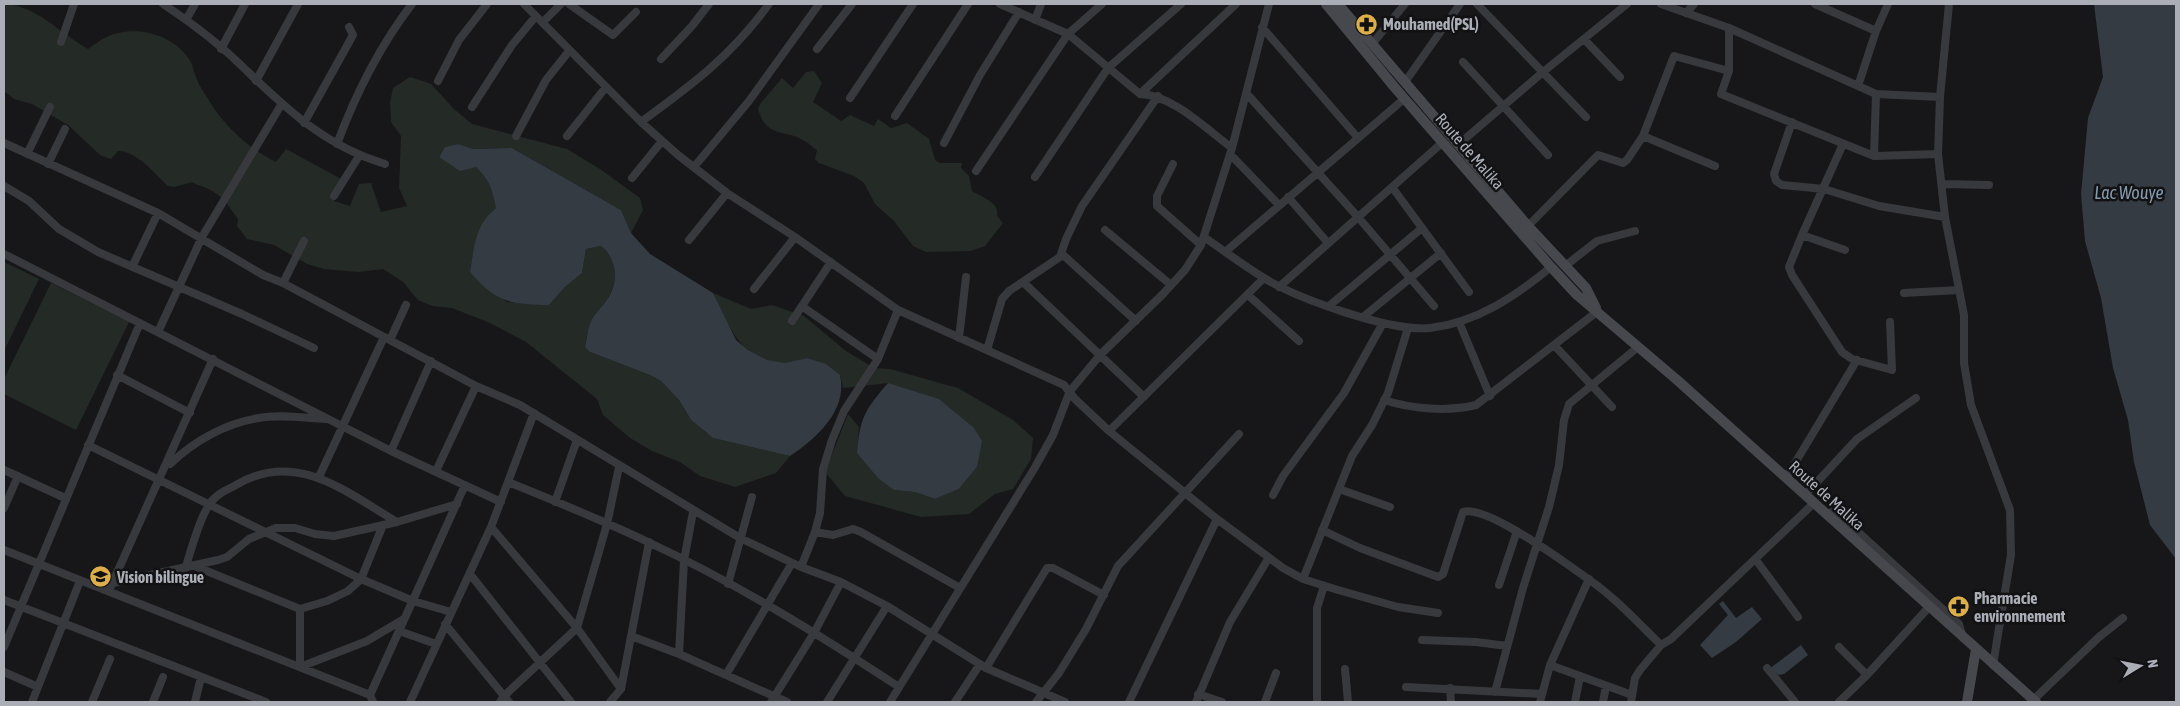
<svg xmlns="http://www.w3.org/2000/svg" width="2180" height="706" font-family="'Asap Condensed',sans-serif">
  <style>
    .green { fill: #242a25 }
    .water { fill: #343b42 }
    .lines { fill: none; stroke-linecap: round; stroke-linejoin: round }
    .street { stroke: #38393d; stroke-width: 8 }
    .secondary { stroke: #47484d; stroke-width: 10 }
    .labels { text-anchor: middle; stroke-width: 5; stroke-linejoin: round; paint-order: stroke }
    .poi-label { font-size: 16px; font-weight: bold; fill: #abaeb7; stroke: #121214; text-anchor: start }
    .street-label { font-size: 16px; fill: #abaeb7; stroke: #121214 }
    .water-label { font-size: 18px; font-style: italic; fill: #869aad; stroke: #121214 }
  </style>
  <rect width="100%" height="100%" fill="#171719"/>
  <!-- green -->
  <path class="green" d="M4 4C36 5 61 34 88 49 95 44 103 38 111 35 137 25 174 35 189 59 193 64 193 71 196 77 200 88 209 100 215 110 231 132 252 150 276 162L286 149 345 181 334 201 350 206 359 184 371 183 381 212 407 206 399 188 401 136 391 122 390 103 393 88 410 77 431 84 454 109 472 124 567 149 600 169 640 198 643 210 631 233 621 210 512 148 473 149 458 144 445 147 439 157C450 163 463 162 474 166 490 173 493 193 496 208 475 224 474 248 470 272L507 302 549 305 565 287 582 273 586 249 601 246C617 258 619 281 608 298 603 307 594 314 590 324 587 331 587 339 585 346L590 352 650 375 661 381 679 400 691 420 713 438 790 456 776 473 735 487 700 476 680 462 652 451 630 438 603 415 597 399 526 342 490 323 452 308 432 306 418 300 403 282 383 269 358 272 324 269 307 264 274 245 247 239 237 226 238 219C230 208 223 196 210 190 204 186 198 186 192 182L174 187 168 186C155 174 137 151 118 151L111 159 100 155 68 125 32 104 14 99 4 91Z
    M814 71 822 83 813 102 841 121 850 115 874 126 878 119 891 128 907 123 929 139 935 160 940 163H962L961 168 969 176 972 191C981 197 1000 202 997 216L1003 223 985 246 970 251 926 252 913 246 894 221 875 204 864 183 854 176 819 163 815 159 817 150C812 147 807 141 801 139 783 130 766 137 758 109L760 104 782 78 793 88 806 72Z
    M4 262 39 279 4 351Z
    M51 283 129 322 76 430 4 394V379Z
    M713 293 751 309 772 305 804 316 846 351 874 368 890 369 958 388 1013 420 1033 438 1031 459 1013 489 995 494 969 514 921 517 845 496 825 472 848 414 859 427 857 453 894 490 915 492 935 499 959 489 977 467 888 383 843 388 840 375 807 358C800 359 792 363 784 363 742 362 728 326 713 293Z"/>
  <!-- water -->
  <path class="water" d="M2094 4H2176V559L2150 525 2134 462 2128 420 2113 368 2101 298 2085 241 2081 194 2088 118 2103 77Z
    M458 144 473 149 512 148 621 210 631 233 650 254 713 293 736 340 748 350 767 360 785 363 807 358 826 364 840 375C848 410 817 438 790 456L713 438 691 420 679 400 661 381 650 375 590 352 585 347C587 339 587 331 590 324 593 314 603 307 608 298 619 282 617 258 601 246L586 249 582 273 565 287 549 305C509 304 497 303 470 272 474 247 475 224 496 208 492 188 490 181 476 167L460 171 439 157 445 147Z
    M888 383 939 399 974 428 982 441 977 467 959 489 935 499 915 492 894 490 878 478 857 453C860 417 865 410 888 383Z
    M1723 601 1736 618 1752 607 1762 619 1736 642 1712 658 1700 645 1728 615 1719 604Z
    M1801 645 1808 655 1784 674 1779 675 1769 669Z"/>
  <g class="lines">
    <!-- street -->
    <path class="street" d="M163 4C192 23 222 46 247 71 290 112 326 146 385 164
      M524 4 641 122 678 155 727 193 795 237 898 310 1064 385 1075 399 1109 431 1217 519 1283 568 1303 579 1338 590 1398 607 1438 613
      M569 4 613 35 636 12
      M1000 4 1068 34 1140 94C1173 95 1206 129 1232 148
      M1477 4 1586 117
      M1661 4 1729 28 1876 94 1940 97
      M1815 4 1876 31
      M1949 4 1940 97 1938 154 1945 217 1964 315V363L1971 405 2010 510 2011 555 1993 665
      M1686 13 1694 4
      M186 20 195 4
      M1035 20 1041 4
      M543 22 561 4
      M1262 27 1358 138
      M1729 28V71L1721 94 1874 156 1938 154
      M1584 39 1620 77
      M61 42 74 4
      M1372 44 1405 4
      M221 49 245 4
      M817 49 852 4
      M661 59 692 26 709 4
      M1463 62 1548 155
      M256 81 298 4
      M438 81 459 40 487 4
      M1405 82 1460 4
      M1858 86 1876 31 1888 4
      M1140 94 1236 4
      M1247 94 1358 217 1434 306
      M850 98 913 4
      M472 107 512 45 536 16
      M895 116 968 4
      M641 122C693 84 730 57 769 4
      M1792 122 1774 174 1776 181 1782 185 1824 189 1879 206 1945 217
      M304 123 353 35 349 27
      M516 136 546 80 569 51
      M567 136 606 87
      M1643 136 1715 166
      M4 143 158 213 263 275 283 283 476 386 520 405 740 538 801 567 841 582 887 606 986 668 1065 702
      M944 143 980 75 1019 12
      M337 144C356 93 379 47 412 4
      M1459 144 1543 72 1627 4
      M27 154 50 107
      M1230 154 1279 205
      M1874 156 1876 94
      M48 164 65 129
      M1173 164 1157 196V206L1201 245
      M694 167 749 101 819 4
      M976 171 1068 34 1102 4
      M1035 177 1108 68 1181 4
      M632 178 662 141
      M1942 184 1989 185
      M4 186 29 201 59 229 98 252 242 314 314 348
      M1392 187 1469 292
      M334 196 359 156
      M1288 197 1328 243
      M1528 226 1598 155 1623 163 1627 160 1643 136 1674 56 1729 71
      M1105 230 1171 285
      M1802 235 1843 144
      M1204 237C1224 251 1243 265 1264 278 1298 299 1391 332 1430 328 1476 323 1516 296 1551 267
      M689 240 727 193
      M1845 250 1802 235 1789 267 1792 275 1842 352 1852 359 1892 370 1890 322
      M1225 252 1404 99
      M4 254 391 451 501 502
      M1062 254 1136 321
      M1565 266 1597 241 1635 231
      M132 267 158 213
      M1023 282 1144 397
      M283 283 304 241
      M1279 287 1443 142
      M754 289 795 237
      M1904 293 1959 290
      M1248 295 1299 341
      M1329 306 1422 228
      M803 307 878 359
      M1363 317 1441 253
      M792 321 831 262
      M1459 322 1490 396
      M158 332 202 237 281 105
      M959 338 966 277
      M390 340 406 305
      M1554 345 1612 407
      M987 350 1002 299 1009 291 1060 257 1066 239 1082 206 1158 96
      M117 375 190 413
      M1384 400C1412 409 1447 412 1476 405L1598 311
      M1109 431 1264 278
      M88 445 361 579 413 601 451 612
      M391 451 431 361
      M170 464C194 441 226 423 259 418 280 414 304 418 326 419
      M4 470 65 498
      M436 471 476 386
      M319 477 384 337
      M1786 478 1857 360
      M508 482C555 501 602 520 648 542 736 583 818 634 899 687
      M1339 489 1390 507
      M1273 495 1283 476 1344 393 1383 323
      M1805 495 1857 439 1916 398
      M555 502 577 440
      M4 508 18 476
      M1826 514 1835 511 1959 624 1963 638
      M491 527 577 628 621 689
      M1322 530 1360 548 1438 577 1443 574 1463 512C1486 504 1567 564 1588 579 1615 597 1638 623 1661 645
      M815 532 833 535 853 529 861 532 960 588
      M4 550 370 695
      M1756 560 1798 617
      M197 567 300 609 327 601 348 591 361 579 383 525
      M801 567 815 532 820 513 823 469 832 440 844 411 878 359 898 310
      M185 569C191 551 199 519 209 505 214 495 227 490 236 485 296 449 346 492 397 522
      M470 574 571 702
      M1303 579 1352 456 1372 425 1388 393 1408 328
      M113 583 218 560 227 557 249 539 276 528H295L315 534 334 536 397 522 457 504
      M728 584 752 497
      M1499 585 1517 531
      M111 586 213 359
      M4 600 266 702
      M300 609V667L367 641 404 619
      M445 624 509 702
      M399 631 436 644
      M631 636 679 654 787 702
      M1422 640 1476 642 1507 646
      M4 647 140 323
      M1839 647 1867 675
      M679 654 684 560 693 512
      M1550 665 1632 695
      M986 668 1047 568H1053L1104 595
      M1767 668 1795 702
      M1345 669 1348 702
      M4 672 38 687
      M726 675 792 563
      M1406 687 1542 694
      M1450 688 1451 702
      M1495 692 1523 588 1549 507 1559 465 1564 420 1569 404 1638 347
      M1198 694 1222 702
      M2033 700 2099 637 2123 618
      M32 702 80 581
      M92 702 110 659
      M153 702 163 677
      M195 702 201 677
      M373 702 370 695 465 485
      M410 702 491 527 534 413
      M500 702 504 696 577 628 607 524 619 467
      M610 702 621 689 649 542
      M771 702 814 633 841 582
      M827 702 887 606
      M890 702 1034 469 1053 435 1070 391 1101 354 1162 295 1185 270 1201 245 1232 148 1269 4
      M955 702 980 664
      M1036 702 1059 673 1086 629 1118 566 1239 434
      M1129 702 1217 519
      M1196 702 1230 622 1268 559
      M1265 702 1276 673
      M1317 702V608L1324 586
      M1540 702 1550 665 1589 579
      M1575 702 1580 676
      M1603 702 1606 686
      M1631 702 1635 678 1640 670 1661 645 1671 639 1814 503
      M1839 702 1867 675 1929 607"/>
    <!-- secondary -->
    <path class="secondary" d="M1326 4 1396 89 1551 267 1577 295 1676 379 2036 702
      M1338 4 1528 226 1586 288 1596 308
      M1967 702 1976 649"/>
  </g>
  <!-- icons -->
  <defs>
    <symbol id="pharmacy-disc" viewBox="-11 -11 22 22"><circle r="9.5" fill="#dcaf4c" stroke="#121214"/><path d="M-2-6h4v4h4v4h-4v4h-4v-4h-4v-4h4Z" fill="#111"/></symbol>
    <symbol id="school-disc" viewBox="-11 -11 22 22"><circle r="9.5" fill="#dcaf4c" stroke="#121214"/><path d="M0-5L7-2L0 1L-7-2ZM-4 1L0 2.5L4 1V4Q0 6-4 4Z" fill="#111"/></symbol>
  </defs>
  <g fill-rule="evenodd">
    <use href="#pharmacy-disc" x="1354" y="12" width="25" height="25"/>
    <use href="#school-disc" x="88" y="564" width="25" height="25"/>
    <use href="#pharmacy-disc" x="1946" y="594" width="25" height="25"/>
  </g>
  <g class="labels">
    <!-- poi labels -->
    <g class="poi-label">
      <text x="1383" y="30">Mouhamed(PSL)</text>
      <text x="117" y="583">Vision bilingue</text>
      <text x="1974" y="604">Pharmacie<tspan x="1974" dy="18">environnement</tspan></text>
    </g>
    <!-- street labels -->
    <g class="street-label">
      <text transform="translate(1470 151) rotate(49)" y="6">Route de Malika</text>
      <text transform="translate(1827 495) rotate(42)" y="6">Route de Malika</text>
    </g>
    <!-- water labels -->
    <g class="water-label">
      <text x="2129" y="199">Lac Wouye</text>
    </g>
  </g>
  <!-- border -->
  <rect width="2180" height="706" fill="none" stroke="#abaeb7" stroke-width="10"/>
  <!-- north arrow -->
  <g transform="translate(2140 666) rotate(80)" stroke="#121214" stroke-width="4" paint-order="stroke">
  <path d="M0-4L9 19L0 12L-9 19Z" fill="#abaeb7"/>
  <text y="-8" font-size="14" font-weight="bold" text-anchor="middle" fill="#abaeb7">N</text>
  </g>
</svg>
